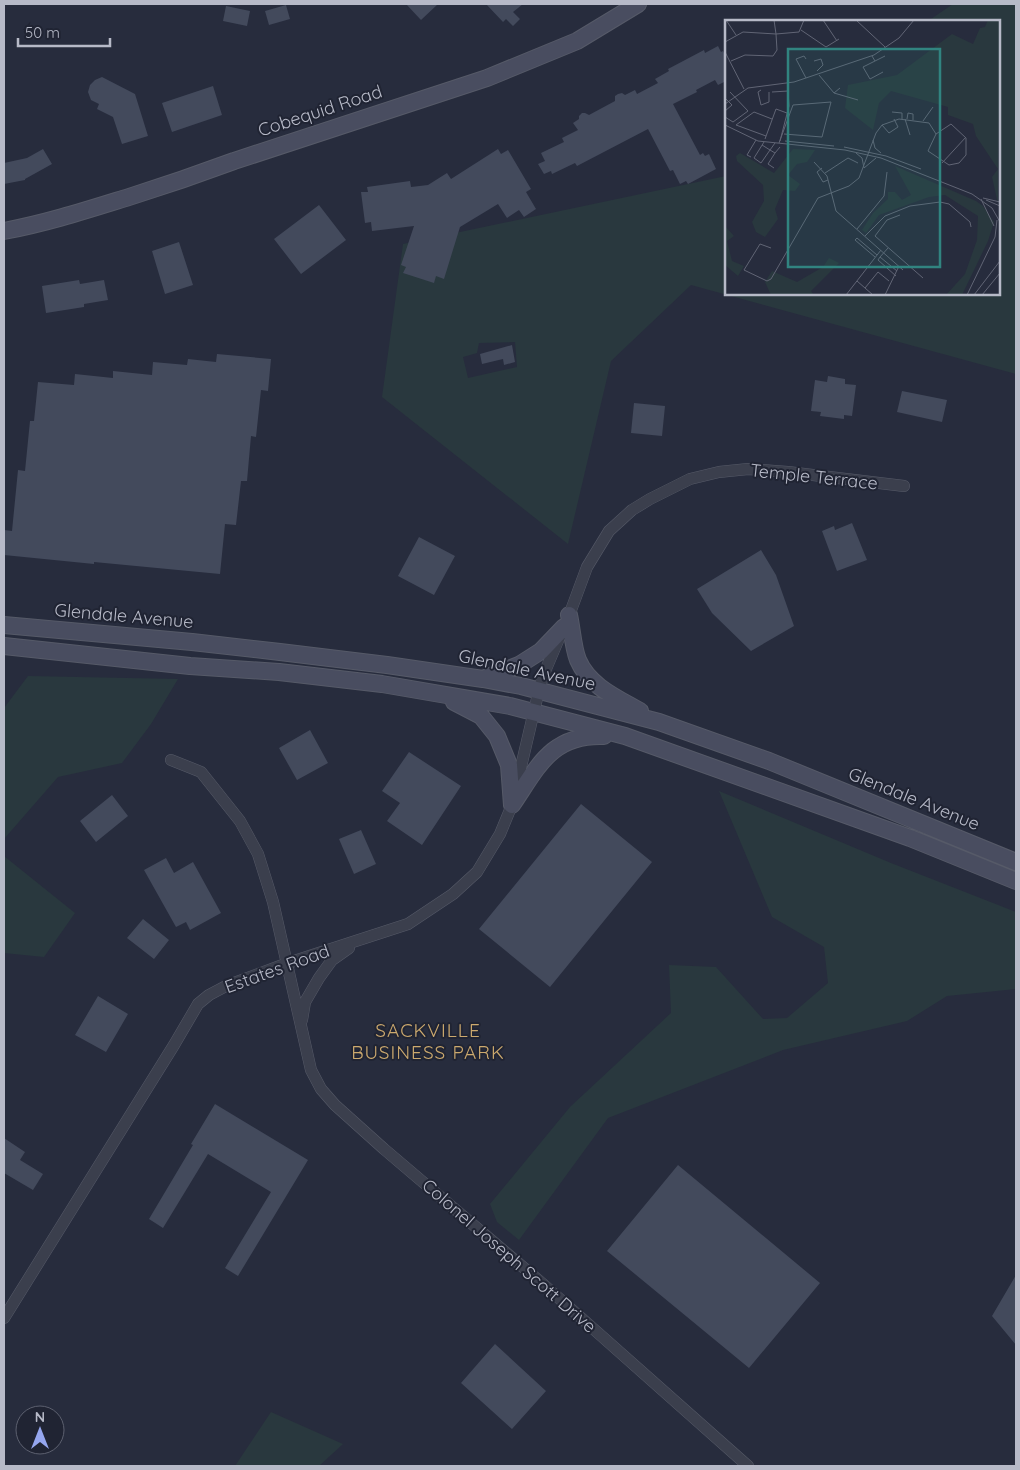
<svg xmlns="http://www.w3.org/2000/svg" width="1020" height="1470" font-family="Quicksand,sans-serif">
  <style>
    .green { fill: #29383e; fill-rule: evenodd }
    .building { fill: #434a5c }
    .lines { fill: none; stroke-linecap: round; stroke-linejoin: round }
    .minor-casing { stroke: #565a68; stroke-width: 12 }
    .secondary-casing { stroke: #565a68; stroke-width: 18 }
    .minor { stroke: #3b3f4d; stroke-width: 11 }
    .secondary { stroke: #494d60; stroke-width: 16 }
    .labels { text-anchor: middle; stroke-width: 4; stroke-linejoin: round; paint-order: stroke }
    .street-label { font-size: 18px; fill: #b7bac8; stroke: #202433 }
    .neighbourhood-label { font-size: 19px; letter-spacing: 1px; fill: #cca96e; stroke: #202433 }
    .inset-road { fill: none; stroke: #616575; stroke-width: 1 }
    .view { fill: #318480; fill-opacity: 0.15; stroke: #318480; stroke-width: 2.5 }
    .inset-edge { fill: none; stroke: #b7bac8; stroke-width: 2.5 }
  </style>
  <rect width="100%" height="100%" fill="#272c3d"/>
  <!-- green -->
  <path class="green" d="M953 4H1016V374L691 285 611 361 568 544 382 397 403 244 726 176V294H999V21H928ZM515 342 517 367 468 378 463 357 477 353 479 343Z
    M28 676 178 679 151 724 122 763 58 777 4 839V708Z
    M719 791 891 863 1016 912V989L947 996 907 1021 783 1050 608 1118 519 1240 497 1222 490 1204 570 1107 671 1013 669 965 716 967 763 1019 787 1018 828 983 824 947 772 917Z
    M4 856 75 913 44 957 4 953Z
    M271 1412 343 1444 319 1466H235Z"/>
  <!-- building -->
  <path class="building" d="M406 4H438L421 20Z
    M486 4H523L513 12 520 19 513 26 506 19 503 22Z
    M286 5 290 19 269 25 265 11Z
    M226 6 250 11 247 26 223 21Z
    M718 46 721 52 723 51 726 57V81L718 85 715 80 696 90 697 92 673 104 700 155 703 153 705 156 709 154 716 169 688 184 686 181 680 184 673 170 670 171 648 129 577 166 575 163 552 174 551 171 544 174 538 164 545 161 541 153 564 142 562 138 578 130 573 123 579 119V116L582 113H585L589 115 615 101V96L618 94 622 93 625 95 635 90 637 94 658 83 655 79 669 71 668 69 704 50 705 53Z
    M102 77 135 94 148 136 122 144 113 117 97 109 99 104 91 100 88 92 90 85 95 80Z
    M213 86 222 115 172 132 162 103Z
    M43 149 52 164 25 179V180L4 184V163L27 158Z
    M498 149 501 154 508 150 531 189 526 192 536 209 524 217 519 210 507 218 498 204 460 227 444 279 436 276 434 283 403 273 406 267 401 265 414 226 372 231 371 222 365 223 361 192H368L367 187 410 181 411 187 428 185 447 173 451 179Z
    M319 205 346 240 301 274 274 239Z
    M179 242 193 285 165 294 152 251Z
    M79 280 80 284 104 280 108 300 84 304V307L46 313 42 286Z
    M512 345 515 362 504 365 503 359 482 364 480 354Z
    M217 354 271 359 268 391 261 390 256 437 251 436 247 481H241L236 525 225 524 220 574 94 562V564L4 555V530L12 531 18 470 25 471 30 421H34L38 382 74 385 75 374 113 378V371L152 375 153 362 187 365 188 359 216 362Z
    M828 376 845 379V384L856 385 852 416 844 415V419L820 416 821 412 811 411 815 380 827 382Z
    M902 391 947 400 942 422 897 412Z
    M634 403 665 406 662 436 631 433Z
    M852 523 867 560 837 571 822 531 834 526 835 530Z
    M419 537 455 556 434 595 398 576Z
    M761 550 776 575 794 626 751 651 712 613 697 589Z
    M310 730 328 763 297 780 279 748Z
    M409 752 461 786 422 845 387 821 400 803 382 791Z
    M112 795 128 816 96 842 80 821Z
    M581 804 652 862 550 987 479 929Z
    M361 830 376 864 354 874 339 839Z
    M166 858 174 873 193 862 221 913 190 930 186 922 176 927 144 870Z
    M143 919 169 940 154 959 127 938Z
    M98 996 128 1014 106 1052 75 1035Z
    M215 1104 308 1160 238 1276 225 1268 271 1192 208 1154 163 1228 149 1219 193 1145 191 1144Z
    M4 1138 25 1152 20 1160 43 1174 33 1190 4 1173Z
    M678 1165 820 1283 749 1368 607 1251Z
    M1016 1275V1345L992 1316Z
    M495 1344 546 1391 512 1429 461 1383Z"/>
  <g class="lines">
    <defs>
      <path id="minor" d="M567 621 587 567 609 531 632 510 650 499 690 479 719 472 748 469 788 472 904 486
        M171 760 201 772 240 821 258 854 273 902 311 1070 321 1089 335 1105 384 1149 544 1285 748 1466
        M302 1020 305 1002 319 978 332 960 349 948
        M4 1318 174 1045 198 1004 209 995 226 986 288 963 408 924 453 894 477 872 500 834 512 805 539 690 543 676 560 636"/>
      <path id="secondary" d="M4 231C47 223 87 210 129 197 164 186 199 174 234 161L487 78 577 41 638 4
        M569 615C572 628 573 648 578 660 589 686 617 698 640 711
        M4 625 192 642 280 652 387 665 483 679 521 686 659 722 769 761 1016 862
        M4 646 190 666 279 672 382 684 510 706 625 736 910 838 1016 881
        M483 679 519 665 541 651 564 627
        M454 702 481 716 497 736 509 765 512 805
        M512 805C538 767 551 734 604 736"/>
    </defs>
    <!-- minor casing -->
    <use href="#minor" class="minor-casing"/>
    <!-- secondary casing -->
    <use href="#secondary" class="secondary-casing"/>
    <!-- minor -->
    <use href="#minor" class="minor"/>
    <!-- secondary -->
    <use href="#secondary" class="secondary"/>
  </g>
  <g class="labels">
    <!-- street labels -->
    <g class="street-label">
      <text transform="translate(320 111) rotate(-18)" y="6">Cobequid Road</text>
      <text transform="translate(814 477) rotate(6)" y="6">Temple Terrace</text>
      <text transform="translate(124 616) rotate(5)" y="6">Glendale Avenue</text>
      <text transform="translate(527 670) rotate(12)" y="6">Glendale Avenue</text>
      <text transform="translate(914 799) rotate(22)" y="6">Glendale Avenue</text>
      <text transform="translate(277 969) rotate(-20)" y="6">Estates Road</text>
      <text transform="translate(509 1256) rotate(41)" y="6">Colonel Joseph Scott Drive</text>
    </g>
    <!-- neighbourhood labels -->
    <g class="neighbourhood-label">
      <text x="428" y="1037">SACKVILLE<tspan x="428" dy="22">BUSINESS PARK</tspan></text>
    </g>
  </g>
  <!-- overview -->
  <g transform="translate(725 20)">
    <rect width="275" height="275" fill="#272c3d"/>
    <path d="M263 0H275L273 184 267 157 273 149 251 116 248 104 223 95V87L166 71 154 83 148 110 120 88 123 65 172 55 227 14 248 24 255 8 260 7ZM68 129 90 130 82 142 72 144 63 155 75 164 70 171 58 170 50 189 53 199 40 217 31 212 27 202 39 181 38 165 12 141 11 136 15 133 49 153ZM170 146 251 181 258 186 269 202 263 221 237 275H221L240 254 252 220 253 196 220 175 204 177 154 195 141 213 137 210 148 193 163 179V172H170L177 180 186 175ZM0 206 9 216 2 221 7 241 19 246 13 256 0 245ZM104 238 114 243 86 271 89 275H46L40 262 47 251 72 262 98 247Z" fill="#29383e"/>
    <path class="inset-road" d="M1 0 11 15M49 0 51 14 74 12 79 0M98 0 112 21M131 0 160 27M76 10 101 27 114 19M0 22 18 12 51 14 52 30 48 36 20 35 6 41M0 32 19 69M147 36 150 41 160 36M81 39 79 36 71 39 81 58M89 41 96 39 98 45 92 51M150 41 138 47 145 59 158 52M94 55 109 73 115 68M36 70 33 72 36 85 44 82V72M47 72 63 71 64 86 55 121M109 73 133 80M0 78 7 85 0 91M0 84 23 68 69 62 149 35 174 18 189 0M167 92 177 93V99M0 97 8 102 23 91 5 72M180 99 185 115M182 99 183 93 188 94V100M198 101 208 87M0 105 33 121 120 130 156 138 247 174 267 188 275 202M157 105 164 113 173 107 169 99M41 116 11 105 29 92 47 99M40 119 51 89 62 93M148 120 150 128 156 133M60 121 109 126M50 123 45 130 50 133 55 127M54 123 68 85 106 82 97 117 59 114M37 125 45 130 36 143 29 138 39 122M119 127 161 136 196 149M131 133 137 138 139 148M26 137 22 135 31 120M89 142 102 156 111 191 178 250M217 143 241 117M49 148 43 144 50 133M97 148 92 152 98 162 103 160M139 148 151 138M100 153 123 138 133 143M258 178 275 182M256 179 269 206M261 180 275 186M175 195 162 200 150 216 198 258M132 209 159 176 162 152M140 216 160 196 185 186 215 182 224 184 245 202 246 207M46 228 35 224 19 250 42 261 46 259 93 178 124 166 134 158 151 113 157 105 174 99 204 103 211 114 203 131 224 145 234 143 241 135V118L226 104 211 114M163 228 155 237 172 251M150 237 130 220 132 218 152 235M155 237 153 240 171 256M132 261 148 275M140 268 153 252 164 261M121 275 156 230M160 275 174 246M242 275 270 217 272 200M249 275 275 241M257 275 275 253"/>
    <path class="view" d="M63 29H215V247H63Z"/>
    <rect width="275" height="275" class="inset-edge"/>
  </g>
  <!-- border -->
  <rect width="1020" height="1470" fill="none" stroke="#b7bac8" stroke-width="10"/>
  <!-- north arrow -->
  <g transform="translate(40 1430)"><circle r="24" fill="#202433" stroke="#5c606f"/>
  <path d="M0-4L9 19L0 12L-9 19Z" fill="#95a6ef"/>
  <text y="-8" font-size="14" font-weight="bold" text-anchor="middle" fill="#b7bac8">N</text>
  </g>
  <!-- scale -->
  <path d="M18 38v8h92v-8" fill="none" stroke="#b7bac8" stroke-width="2.5"/>
  <text x="25" y="38" font-size="15" fill="#b7bac8" stroke="#202433" stroke-width="4" paint-order="stroke">50 m</text>
</svg>
